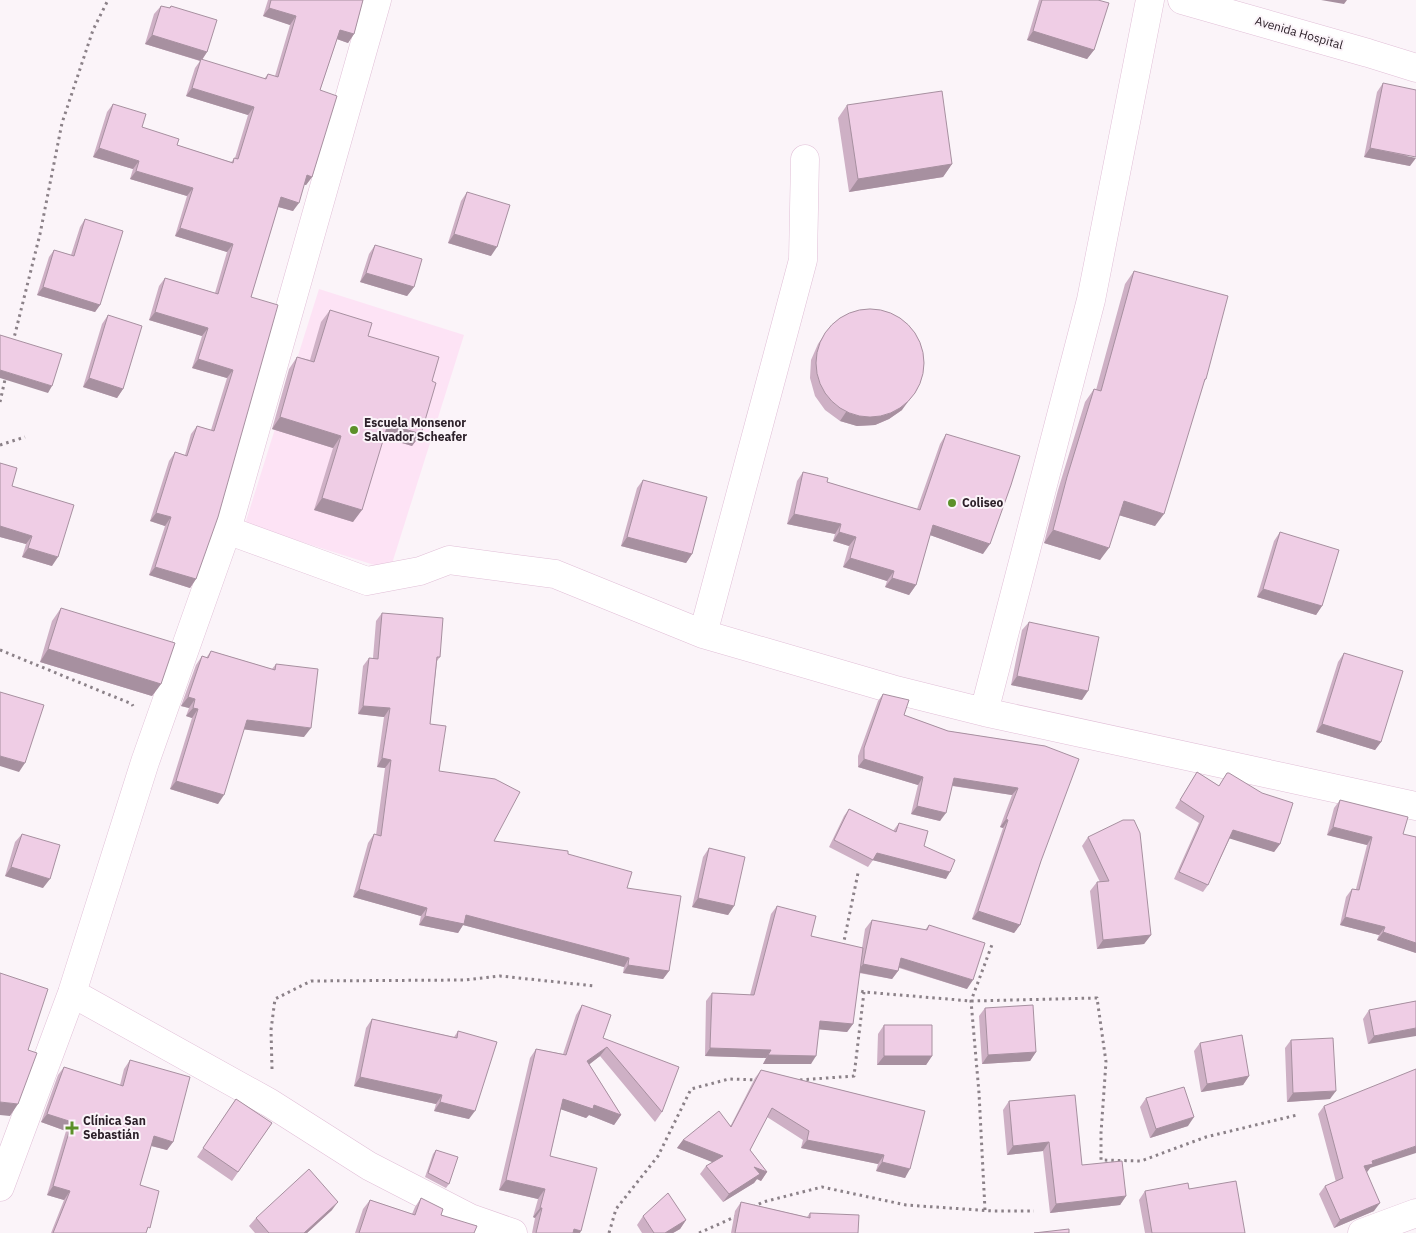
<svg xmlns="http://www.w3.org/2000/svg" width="1416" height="1233" font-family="'IBM Plex Sans',sans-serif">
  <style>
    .built { fill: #fde3f5 }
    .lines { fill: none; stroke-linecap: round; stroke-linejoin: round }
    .minor-casing { stroke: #e1bfd7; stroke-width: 29 }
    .path { stroke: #8b8188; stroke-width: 3; stroke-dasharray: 2.5 4; stroke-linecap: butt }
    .minor { stroke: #fff; stroke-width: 28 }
    .wall { fill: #ceb0c5 }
    .shaded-wall { fill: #a790a0 }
    .building { fill: #efcde5; stroke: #a790a0 }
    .poi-dot { fill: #5c9029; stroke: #fbf4f9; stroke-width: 2 }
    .labels { text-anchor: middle; stroke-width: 4; stroke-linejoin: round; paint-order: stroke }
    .street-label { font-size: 12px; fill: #2d212a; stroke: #fbf4f9 }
    .poi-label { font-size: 12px; font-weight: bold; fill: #2d212a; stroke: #fbf4f9; text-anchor: start }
  </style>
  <rect width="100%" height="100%" fill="#fbf4f9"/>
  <!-- built -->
  <path class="built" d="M319 289 464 335 390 570 245 524Z"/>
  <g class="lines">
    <defs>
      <path id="minor" d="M1182 0 1368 53 1416 68
        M227 530 367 581 420 571 449 560 555 574 703 634 892 689 984 712 1416 806
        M703 634 803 260 805 159
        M984 712 1091 300 1150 0
        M72 993 270 1103 369 1166 470 1218 513 1233
        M0 1187 72 993 145 762 227 530 377 0
        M1362 1233 1416 1213"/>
    </defs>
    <!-- minor casing -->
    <use href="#minor" class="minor-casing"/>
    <!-- path -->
    <path class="path" d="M13 342 40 234 62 123 93 30 108 0
      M0 402 6 375
      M0 445 25 437
      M0 650 132 704 133 706
      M843 946 858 873
      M855 989 864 992 971 1001 1097 998 1106 1062 1101 1133V1160L1141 1161 1206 1137 1297 1115
      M272 1069 271 1030 275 999 311 981 465 980 500 976 595 986
      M800 1080 854 1076 864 992
      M753 1207 763 1202 822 1187 906 1205 993 1211H1034
      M985 1210 979 1093 971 1001 993 942
      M609 1233 616 1209 658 1156 691 1089 729 1079 758 1080
      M699 1233 737 1216"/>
    <!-- minor -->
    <use href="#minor" class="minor"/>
  </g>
  <!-- wall -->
  <path class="wall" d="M268 0H363L354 34 348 43 337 39 320 90 312 177 306 185H304L293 211 278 207 251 297 196 579 190 588 149 575 165 526 150 521 169 461 175 452 185 455 191 434 197 426 211 430 227 378 192 368 202 336 149 320 159 286 165 278 215 293 227 252 175 236 187 196 130 179 133 169 93 157 107 112 113 104 142 127 177 145 231 162 235 158 248 115 186 96 195 68 200 61 145 44 154 14 161 6 169 8 171 6 207 52 202 60 264 79 268 74 275 76 290 25 263 16Z
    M1039 0H1098L1094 50 1087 59 1027 40Z
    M1383 83 1410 166 1364 157 1377 92Z
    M847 105 952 164 943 177 849 192 838 118Z
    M467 192 491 256 448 243 461 201Z
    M85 219 100 305 95 312 37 295 49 257 54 250 71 255 80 227Z
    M375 245 414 287 407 296 360 282 369 254Z
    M1134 271 1206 379 1204 382 1155 526 1119 515 1100 560 1044 543 1058 490 1085 402 1094 389 1096 390 1125 284Z
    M330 310 368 336 432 381 421 434 412 446 384 438 353 522 314 510 333 448 272 429 289 369 297 357 310 360 321 322Z
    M108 315 123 389 117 398 83 387 102 324Z
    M824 335 902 410 889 419 875 425 857 426 840 421 825 410 815 396 810 378 811 360 818 344Z
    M946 434 983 554 930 535 916 585 909 595 885 587 887 581 843 567 849 546 833 541 835 534 787 524 797 481 803 472 827 482 917 509 940 444Z
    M0 463 12 486 52 566 22 557 26 544 0 537Z
    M643 480 692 554 686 563 621 546 637 488Z
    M1280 532 1322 606 1316 615 1257 597 1274 541Z
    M61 608 161 684 152 696 40 662 52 621Z
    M382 613 440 657 437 661 430 724 439 771 494 841 568 854 627 888 669 971 663 979 623 973 624 967 463 925 458 933 419 925 421 916 353 897 368 843 374 834 376 835 385 768 377 767 384 717 358 714 363 666 369 658H373L376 621Z
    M1029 622 1082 700 1011 685 1022 630Z
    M211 651 272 669 276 664 304 737 244 729 218 804 170 789 192 718 186 716 189 708 181 706 196 665 202 656 206 658Z
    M1344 653 1381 742 1375 750 1316 732 1338 662Z
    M883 694 904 715 948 731 1045 746 1041 861 1020 925 1014 933 972 919 1003 828 1000 827 1012 795 952 786 940 821 911 814 918 785 858 767V756L878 701Z
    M1197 772 1219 786 1227 773 1280 844 1274 852 1230 838 1208 885 1203 892 1174 879 1199 823 1175 808Z
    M1340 800 1403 834 1416 953 1377 940 1379 935 1340 925 1346 897 1352 889H1356L1367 845 1327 835 1334 808Z
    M849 809 893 831 899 823 924 846 946 879 873 860 868 867 829 847 844 816Z
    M22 834 43 888 5 876 15 842Z
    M1088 837 1151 935 1144 944 1097 949 1090 891 1097 882H1100L1082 846Z
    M709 848 734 906 728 915 692 907 703 857Z
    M777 906 811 936 862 948 865 929 872 920 925 930 929 925 967 989 899 968 898 971 892 979 859 973 853 1024 847 1032 819 1029 811 1064H763L766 1058 705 1056 706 1001 712 993 750 995 771 914Z
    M1416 1001 1368 1044 1363 1019 1369 1010Z
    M582 1005 603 1038 662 1112 655 1122 600 1056 589 1064 621 1115 614 1125 589 1115 586 1118 561 1109 550 1156 580 1233H532L535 1218 533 1217 538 1199 499 1190 530 1058 536 1049 563 1054 576 1015Z
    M985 1008 1036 1052 1030 1061 982 1064 979 1016Z
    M372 1019 454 1037 458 1031 469 1119 434 1111 436 1104 354 1086 366 1028Z
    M884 1025 932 1056 926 1065H877L878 1034Z
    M1291 1040 1330 1099 1287 1102 1285 1048Z
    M1200 1043 1249 1076 1243 1085 1201 1092 1194 1051Z
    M130 1060 173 1142 167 1150 151 1146 140 1185 146 1233H51L64 1200 47 1195 66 1131 41 1122 58 1075 64 1067 120 1085 124 1069Z
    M761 1070 925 1111 905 1178 876 1171 878 1164 801 1148 803 1140 767 1117 750 1150 767 1172 761 1181 757 1179 754 1183 723 1202 700 1174 706 1166 713 1162 677 1148 683 1140 731 1125 755 1078Z
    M1146 1098 1188 1126 1150 1138 1140 1107Z
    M236 1099 272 1123 232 1181 197 1157Z
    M1009 1101 1082 1165 1126 1196 1120 1205 1050 1213 1043 1151 1007 1155 1003 1110Z
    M1324 1106 1370 1168 1367 1172 1374 1211 1334 1228 1319 1194 1325 1186 1336 1182 1318 1114Z
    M436 1150 449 1184 446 1188 425 1177 433 1154Z
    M1189 1189 1245 1233H1145L1139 1200 1145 1191Z
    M421 1198 441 1215 474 1233H355L363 1209 370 1200 412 1214 415 1207Z
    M741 1202 807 1217 810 1213 858 1233H731L735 1211Z
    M332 1210 307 1233H255L249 1226 256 1218Z
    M643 1216 686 1220 680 1229 673 1233H642L637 1225Z"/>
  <!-- shaded-wall -->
  <path class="shaded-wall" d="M1321 0H1347L1344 4Z
    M269 8 296 16 290 25 263 16Z
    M340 30 354 34 348 43 334 38Z
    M1033 31 1094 50 1087 59 1027 40Z
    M152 35 207 52 201 61 145 44Z
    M192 88 254 107 248 115 186 96Z
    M99 148 139 161 133 169 93 157Z
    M1370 148 1416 158 1410 166 1364 157Z
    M952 164 943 177 849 192 858 179Z
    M136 171 193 188 187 196 130 179Z
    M307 175 312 177 306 185 301 184Z
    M281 197 299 203 293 211 275 206Z
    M180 228 233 244 227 252 175 236Z
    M454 234 497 247 491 256 448 243Z
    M366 273 414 287 407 296 360 282Z
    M43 287 100 305 95 312 37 295Z
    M155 312 208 328 202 336 149 320Z
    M198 359 233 370 227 378 192 368Z
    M0 370 52 386 48 393 0 378Z
    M89 378 123 389 117 398 83 387Z
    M918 388 902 410 889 419 875 425 857 426 840 421 846 412Z
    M280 417 341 436 333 448 272 429Z
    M388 424 421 434 412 446 380 436Z
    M322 498 362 510 353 522 314 510Z
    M1124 501 1164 514 1155 526 1115 514Z
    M156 513 171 517 165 526 150 521Z
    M794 514 841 524 835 534 787 524Z
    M933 525 990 544 983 554 927 534Z
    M0 526 32 536 26 544 0 537Z
    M1053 530 1109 548 1100 560 1044 543Z
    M839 532 856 537 849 546 833 541Z
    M627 537 692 554 686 563 621 546Z
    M28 548 58 557 52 566 22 557Z
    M850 558 894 571 887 581 843 567Z
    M155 567 196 579 190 588 149 575Z
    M892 578 916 585 909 595 885 587Z
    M1263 589 1322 606 1316 615 1257 597Z
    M48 649 161 684 152 696 40 662Z
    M1017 676 1088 691 1082 700 1011 685Z
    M188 697 195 699 189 708 181 706Z
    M363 706 390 708 384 717 358 714Z
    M193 708 198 709 192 718 186 716Z
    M247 720 311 728 304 737 241 729Z
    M1322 724 1381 742 1375 750 1316 732Z
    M0 756 25 763 19 772 0 766Z
    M382 758 391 760 385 768 377 767Z
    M864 759 923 777 918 785 858 767Z
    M954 778 1018 788 1012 795 948 785Z
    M176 781 224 795 218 804 170 789Z
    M917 806 946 813 940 821 911 814Z
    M1006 819 1008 820 1003 828 1000 827Z
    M1333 827 1372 837 1367 845 1327 835Z
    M1233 830 1280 844 1274 852 1228 838Z
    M877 853 950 872 946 879 872 860Z
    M11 867 50 879 43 888 5 876Z
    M359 889 427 908 421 916 353 897Z
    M698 898 734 906 728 915 692 907Z
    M978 911 1020 925 1014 933 972 919Z
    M466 915 629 958 624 967 463 925 458 933 419 925 425 916Z
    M1345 917 1385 927 1379 935 1340 925Z
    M1383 932 1416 943V953L1377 940Z
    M1151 935 1144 944 1097 949 1103 940Z
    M901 958 973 980 967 989 895 966Z
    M863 964 898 971 892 979 857 972Z
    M628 965 669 971 663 979 623 973Z
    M820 1021 853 1024 847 1032 815 1029Z
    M1416 1028V1036L1368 1044 1374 1036Z
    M607 1047 600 1056 581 1071 587 1061Z
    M710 1048 771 1050 766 1058 705 1056Z
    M1036 1052 1030 1061 982 1064 988 1055Z
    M768 1055 816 1056 811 1064H763Z
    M884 1056H932L926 1065H877Z
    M1249 1076 1243 1085 1201 1092 1207 1084Z
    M360 1077 442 1095 436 1104 354 1086Z
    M1336 1091 1330 1099 1287 1102 1293 1093Z
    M563 1099 594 1105 621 1115 614 1125 589 1115 586 1118 557 1108Z
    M0 1102 18 1104 10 1116 0 1115Z
    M440 1102 475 1111 469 1119 434 1111Z
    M47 1114 72 1122 66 1131 41 1122Z
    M1194 1117 1188 1126 1150 1138 1156 1129Z
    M154 1136 173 1142 167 1150 148 1145Z
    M683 1140 723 1156 717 1164 677 1148Z
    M807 1140 884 1155 878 1164 801 1148Z
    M1049 1142 1043 1151 1007 1155 1013 1146Z
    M1416 1146V1153L1370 1168 1367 1172 1364 1166 1372 1161Z
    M882 1162 910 1169 905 1178 876 1171Z
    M754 1167 767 1172 761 1181 757 1179 754 1183 723 1202 729 1194Z
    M506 1180 545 1189 538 1199 499 1190Z
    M53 1186 70 1191 64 1200 47 1195Z
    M1126 1196 1120 1205 1050 1213 1056 1204Z
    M338 1202 332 1210 307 1233H304Z
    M1380 1203 1374 1211 1334 1228 1340 1220Z
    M540 1208H542L535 1218 533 1217Z
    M686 1220 680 1229 673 1233H665Z
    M574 1229 581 1231 580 1233H571Z"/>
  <!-- building -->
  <path class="building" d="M271 0H363L354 34 340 30 320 90 337 96 312 177 307 175 299 203 281 197 251 297 278 305 218 517 196 579 155 567 171 517 156 513 175 452 187 456 197 426 214 431 233 370 198 359 208 328 155 312 165 278 218 294 233 244 180 228 193 188 136 171 139 161 99 148 113 104 146 114 142 127 179 139 177 145 233 163 234 158 238 159 254 107 192 88 201 59 266 79 268 74 278 77 296 16 269 8Z
    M1042 0H1098L1109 3 1094 50 1033 31Z
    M161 6 170 8 171 6 217 20 207 52 152 35Z
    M1383 83 1416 90V157L1370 148Z
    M942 91 952 164 858 179 847 105Z
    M467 192 510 205 497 247 454 234Z
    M85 219 123 231 100 305 43 287 54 250 74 256Z
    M375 245 422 259 414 287 366 273Z
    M1134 271 1228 296 1206 379H1205L1164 514 1124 501 1109 548 1053 530 1067 477 1094 389 1101 391Z
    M816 363a54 54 0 1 1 108 0a54 54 0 1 1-108 0Z
    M330 310 372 323 368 336 439 357 432 381 436 383 421 434 388 424 362 510 322 498 341 436 280 417 297 357 314 362Z
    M108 315 142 326 123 389 89 378Z
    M0 335 62 354 52 386 0 370Z
    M946 434 1020 456 1011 485 990 544 933 525 916 585 892 578 894 571 850 558 856 537 839 532 841 524 794 514 803 472 828 478 827 482 920 510Z
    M0 463 17 468 12 486 74 505 58 557 28 548 32 536 0 526Z
    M643 480 707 497 692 554 627 537Z
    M1280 532 1339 550 1322 606 1263 589Z
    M61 608 175 643 161 684 48 649Z
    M382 613 443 618 440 657H437L430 724 446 726 439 771 495 779 520 792 494 841 568 851V854L632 872 627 888 681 896 669 971 628 965 629 958 466 915 464 924 425 916 427 908 359 889 374 834 381 836 391 760 382 758 390 708 363 706 369 658 378 659Z
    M1029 622 1099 637 1088 691 1017 676Z
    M211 651 275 670 276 664 318 669 311 728 247 720 224 795 176 781 198 709 193 708 195 699 188 697 202 656 208 658Z
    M1344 653 1403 671 1381 742 1322 724Z
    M0 692 44 705 25 763 0 756Z
    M883 694 909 700 904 715 948 731 1045 746 1079 759 1041 861 1020 925 978 911 1008 820 1006 819 1018 788 954 778 946 813 917 806 923 777 864 759V748Z
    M1197 772 1219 786 1227 773H1229L1262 793 1293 803 1280 844 1233 830 1208 885 1179 872 1204 816 1180 800Z
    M1340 800 1408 817 1403 834 1416 837V943L1383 932 1385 927 1345 917 1352 889 1359 890 1372 837 1333 827Z
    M849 809 896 832 899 823 928 831 924 846 955 860 950 872 877 853 873 860 834 840Z
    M1123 820H1134L1140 833 1151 935 1103 940 1097 882 1109 881 1088 837Z
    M22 834 60 845 50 879 11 867Z
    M709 848 745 857 734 906 698 898Z
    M777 906 816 916 811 936 863 948 853 1024 820 1021 816 1056 768 1055 771 1050 710 1048 712 993 754 995Z
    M872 920 927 930 929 925 985 943 973 980 901 958 898 971 863 964Z
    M0 973 48 989 28 1050 37 1053 18 1104 0 1102Z
    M1416 1001V1028L1374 1036 1369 1010Z
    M582 1005 611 1015 603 1038 679 1067 662 1112 607 1047 587 1061 621 1115 594 1105 593 1109 563 1099 550 1156 597 1168 581 1231 574 1229 573 1233H536L542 1208H540L545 1189 506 1180 536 1049 566 1055Z
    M1033 1005 1036 1052 988 1055 985 1008Z
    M372 1019 457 1038 458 1031 497 1042 475 1111 440 1102 442 1095 360 1077Z
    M884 1025H932V1056H884Z
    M1242 1035 1249 1076 1207 1084 1200 1043Z
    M1333 1038 1336 1091 1293 1093 1291 1040Z
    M130 1060 190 1077 173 1142 154 1136 140 1185 159 1191 150 1228 148 1227 146 1233H53L70 1191 53 1186 72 1122 47 1114 64 1067 123 1086Z
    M1416 1069V1146L1372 1161 1373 1164 1364 1166 1380 1203 1340 1220 1325 1186 1343 1178 1324 1106Z
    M761 1070 925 1111 910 1169 882 1162 884 1155 807 1140 809 1131 772 1108 750 1150 767 1172 754 1167 760 1174 729 1194 706 1166 723 1156 683 1140 719 1111 731 1127Z
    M1184 1087 1194 1117 1156 1129 1146 1098Z
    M1075 1095 1082 1165 1122 1161 1126 1196 1056 1204 1049 1142 1013 1146 1009 1101Z
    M236 1099 272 1123 238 1172 203 1148Z
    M436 1150 458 1157 449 1184 428 1173Z
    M309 1169 338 1202 304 1233H269L256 1218Z
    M1236 1181 1245 1233H1152L1145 1191 1188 1183 1189 1189Z
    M668 1193 686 1220 665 1233H654L643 1216Z
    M421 1198 443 1209 441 1215 477 1226 474 1233H359L370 1200 415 1215Z
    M741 1202 810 1218V1213L859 1215 858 1233H735Z
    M1069 1229V1233H1034Z"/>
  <!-- markers -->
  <g class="poi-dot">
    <circle cx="354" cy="430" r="5"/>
    <circle cx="952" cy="503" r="5"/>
    <path d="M69.5 1120.5h5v5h5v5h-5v5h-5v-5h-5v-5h5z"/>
  </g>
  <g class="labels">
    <!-- street labels -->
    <g class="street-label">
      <text transform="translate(1299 33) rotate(16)" y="4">Avenida Hospital</text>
    </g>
    <!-- poi labels -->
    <g class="poi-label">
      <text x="364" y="427">Escuela Monsenor<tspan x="364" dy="14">Salvador Scheafer</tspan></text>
      <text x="962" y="507">Coliseo</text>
      <text x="83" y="1125">Clínica San<tspan x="83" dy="14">Sebastián</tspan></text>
    </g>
  </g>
</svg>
